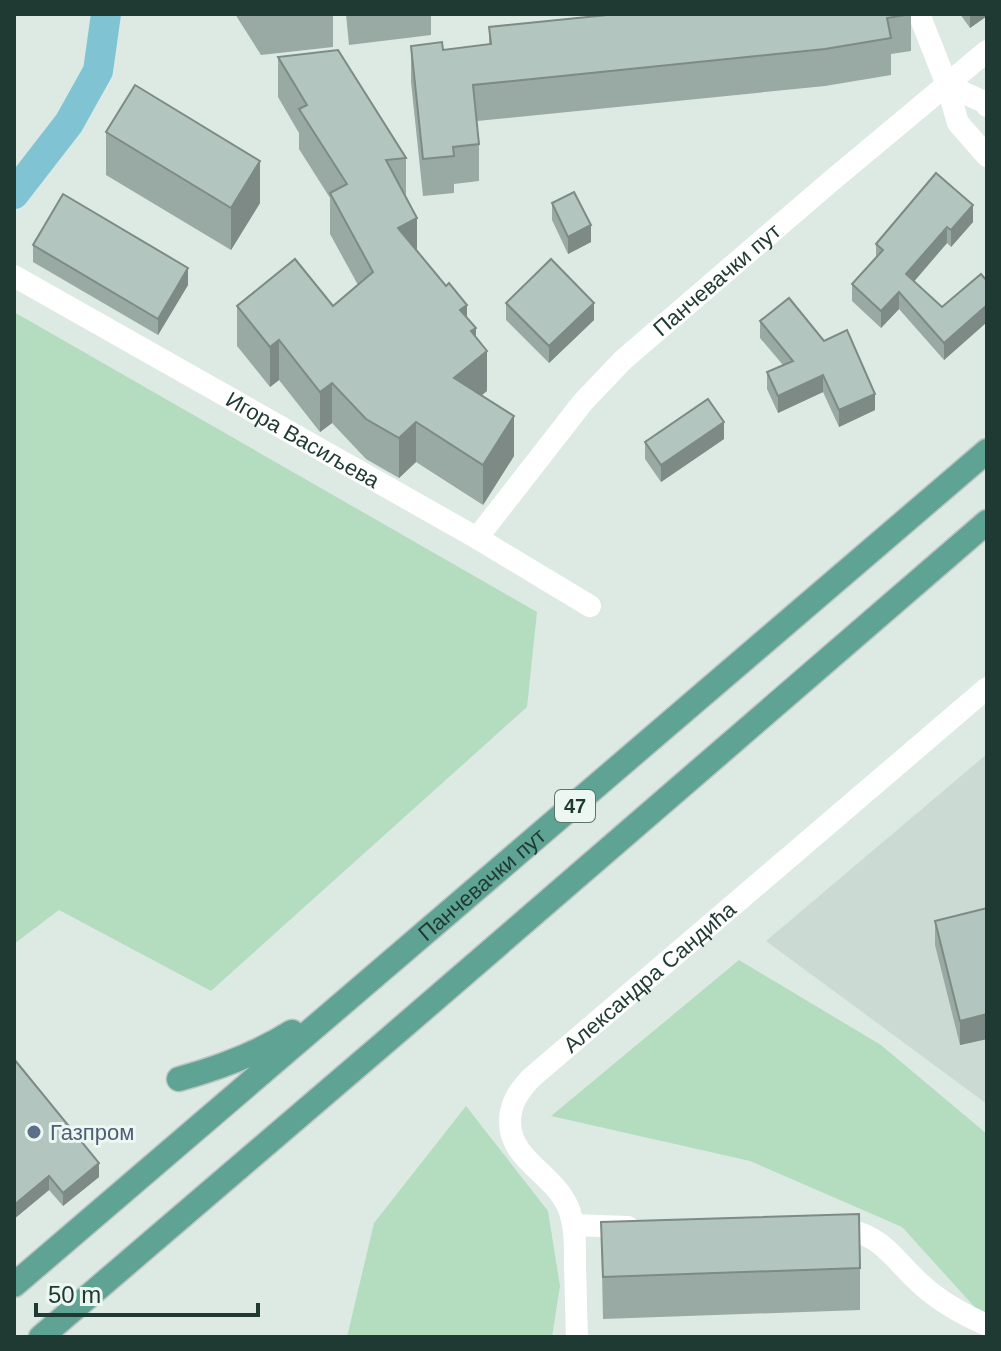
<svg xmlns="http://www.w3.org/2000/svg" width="1001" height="1351" font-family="Helvetica,sans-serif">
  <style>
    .built { fill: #cbdad3 }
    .green { fill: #b4ddc0 }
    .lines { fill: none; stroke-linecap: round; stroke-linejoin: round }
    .canal { stroke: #80c4d4; stroke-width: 30 }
    .primary-casing { stroke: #bcc4c2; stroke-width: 27 }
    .minor { stroke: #fff; stroke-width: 22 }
    .primary { stroke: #5ea393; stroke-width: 24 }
    .wall { fill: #99a9a3 }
    .shaded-wall { fill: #7d8a85 }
    .building { fill: #b2c5be; stroke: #7d8a85; stroke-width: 2 }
    .service-dot { fill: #5c6f8a; stroke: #edf7f2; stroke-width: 3 }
    .labels { text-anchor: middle; stroke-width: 6; stroke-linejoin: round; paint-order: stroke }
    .shield { fill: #edf7f2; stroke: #5c736c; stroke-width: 2 }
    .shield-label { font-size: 20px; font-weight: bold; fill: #1e3a33 }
    .street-label { font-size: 22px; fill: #1e3a33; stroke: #edf7f2 }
    .service-label { font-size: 22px; fill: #4e5e75; stroke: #edf7f2; text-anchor: start }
  </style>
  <rect width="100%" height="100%" fill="#ddeae4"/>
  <!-- built -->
  <path class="built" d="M987 754V1104L766 941Z"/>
  <!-- green -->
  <path class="green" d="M14 312 537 612 527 707 211 991 59 910 14 944Z
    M739 960 881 1045 987 1134V1316L980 1313 902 1227 750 1161 551 1116Z
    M466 1106 548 1211 560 1286 552 1337H347L374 1223Z"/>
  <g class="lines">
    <!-- canal -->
    <path class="canal" d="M14 194 69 123 98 71 106 14"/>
    <defs>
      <g id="primary">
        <path d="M179 1079C219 1068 257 1054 292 1032"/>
        <path id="s4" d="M14 1285 987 451"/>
        <path d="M41 1337 390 1038 987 522"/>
      </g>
    </defs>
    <!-- primary casing -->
    <use href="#primary" class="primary-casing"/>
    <!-- minor -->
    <g class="minor">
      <path d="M919 14 947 85 958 123 987 156"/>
      <path d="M947 85 984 102 987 106"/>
      <path id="s1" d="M14 276 477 538 590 606"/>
      <path id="s2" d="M477 538 583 402 623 360 830 182 987 51"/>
      <path d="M573 1225 628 1227"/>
      <path d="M830 1229C880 1228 890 1257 923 1286 942 1303 964 1315 987 1325"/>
      <path id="s3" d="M577 1337C576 1314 576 1291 575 1268 575 1248 576 1226 568 1207 554 1174 510 1160 510 1122 510 1103 519 1091 531 1078L987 688"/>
    </g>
    <!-- primary -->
    <use href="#primary" class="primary"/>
  </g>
  <!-- wall -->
  <path class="wall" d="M235 14H333V47L261 55Z
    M346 14H431V35L349 45Z
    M911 14V51L891 54V75L825 86 477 121 479 144V181L454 184V193L423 196 411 82V46L443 50 489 45V27Z
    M960 14H987V16L970 28Z
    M278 57 406 158V197L417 251 467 317 476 337 487 391 481 395 514 456 483 505 416 462 399 478 366 459 332 423 320 432 279 380 270 387 237 346V306H333L358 285 330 234V198L299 149V133L278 97Z
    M106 132 260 203 231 250 106 175Z
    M936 173 973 222 951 247 947 243 914 281 942 307 987 281V322L944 360 899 309 881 328 852 301V284L876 257V244Z
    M552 203 591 242 568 254 552 220Z
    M33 245 188 285 158 335 33 262Z
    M506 303 594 320 549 363 506 320Z
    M760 321 875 410 839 427 823 392 778 413 767 389V372L783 365 760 338Z
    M724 439 661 482 645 459V442Z
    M987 908V1039L960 1045 935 945V921Z
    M14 1059 99 1177 63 1206 49 1190 14 1219Z
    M601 1222 860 1268V1310L603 1319Z"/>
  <!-- shaded-wall -->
  <path class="shaded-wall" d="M970 14H987V16L970 28Z
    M260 161V203L231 250V208Z
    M973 205V222L951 247V230Z
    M417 218V258L398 228Z
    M591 225V242L568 254V237Z
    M947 227V243L906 291V274Z
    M188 268V285L158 335V319Z
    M899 292V309L881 328V311Z
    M594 303V320L549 363V346Z
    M467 305V345L460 310Z
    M987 305V322L944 360V343Z
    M476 328V360L487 351V391L454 418V378L471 331Z
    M279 340V380L270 387V347Z
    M823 375V392L778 413V396Z
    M332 383V423L320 432V392Z
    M875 394V410L839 427V410Z
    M514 416V456L483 505V465Z
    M416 422V462L399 478V438Z
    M724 422V439L661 482V465Z
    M987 1014V1039L960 1045V1021Z
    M99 1163V1177L63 1206V1193Z
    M49 1176V1190L14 1219V1205Z"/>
  <!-- building -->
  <path class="building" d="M617 14H911L887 18 891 38 825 49 473 85 479 144 453 147 454 156 423 159 411 46 442 42 443 50 491 44 489 27Z
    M338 50 406 158 386 160 417 218 398 228 446 286 449 283 467 305 460 310 476 328 471 331 487 351 454 378 514 416 483 465 416 422 399 438 366 419 332 383 320 392 279 340 270 347 237 306 295 259 333 306 373 272 330 193 347 184 299 109 307 105 278 57Z
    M135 85 260 161 231 208 106 132Z
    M936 173 973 205 951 230 947 227 906 274 942 307 981 274 987 281V305L944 343 899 292 881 311 852 284 883 250 876 244Z
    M574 192 591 225 568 237 552 203Z
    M63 194 188 268 158 319 33 245Z
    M551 259 594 303 549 346 506 303Z
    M789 298 824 341 847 330 875 394 839 410 823 375 778 396 767 372 793 361 760 321Z
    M708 399 724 422 661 465 645 442Z
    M987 908V1014L960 1021 935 921Z
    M14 1059 99 1163 63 1193 49 1176 14 1205Z
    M859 1214 860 1268 603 1277 601 1222Z"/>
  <!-- markers -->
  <circle class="service-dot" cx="34" cy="1132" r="8"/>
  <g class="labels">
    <!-- shield labels -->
    <rect class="shield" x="555" y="790" width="40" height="32" rx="6"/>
    <g class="shield-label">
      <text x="575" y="813">47</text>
    </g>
    <!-- street labels -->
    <g class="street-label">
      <text dy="8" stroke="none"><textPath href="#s2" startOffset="354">Панчевачки пут</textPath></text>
      <text dy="8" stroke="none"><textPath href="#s1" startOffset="332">Игора Васиљева</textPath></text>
      <text dy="8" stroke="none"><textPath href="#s4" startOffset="616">Панчевачки пут</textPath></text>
      <text dy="8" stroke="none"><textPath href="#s3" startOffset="442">Александра Сандића</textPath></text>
    </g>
    <!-- service labels -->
    <g class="service-label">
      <text x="50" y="1140">Газпром</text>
    </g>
  </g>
  <!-- border -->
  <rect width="1001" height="1351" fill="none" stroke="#1e3a33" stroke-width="32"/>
  <!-- scale -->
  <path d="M36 1303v12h222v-12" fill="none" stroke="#1e3a33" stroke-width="4"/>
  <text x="48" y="1303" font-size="24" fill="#1e3a33" stroke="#edf7f2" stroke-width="6" paint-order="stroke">50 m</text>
</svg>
